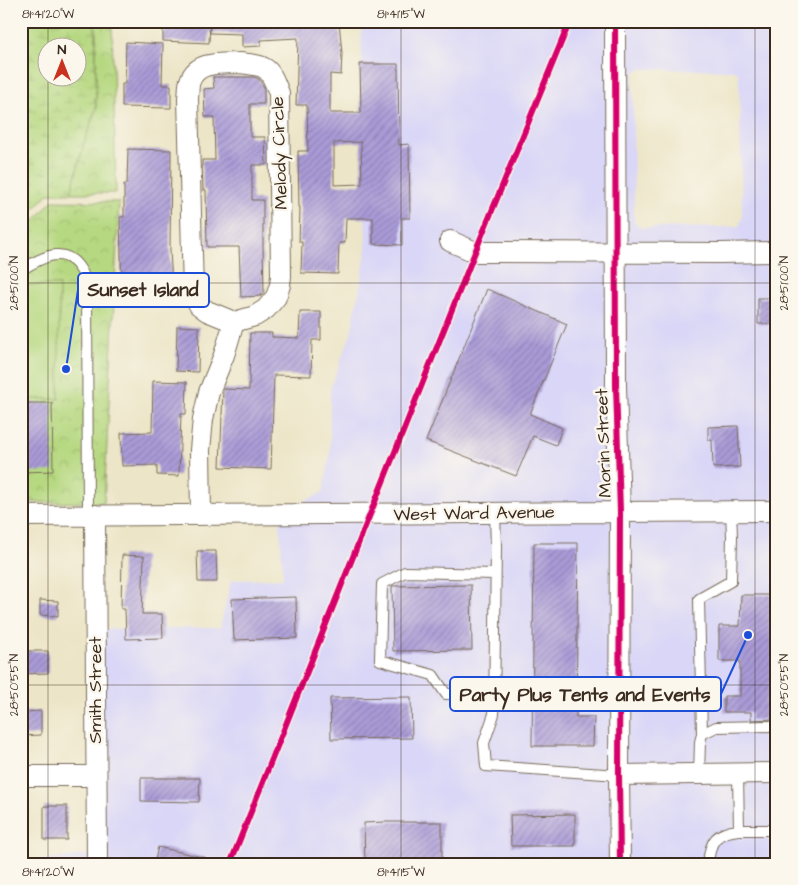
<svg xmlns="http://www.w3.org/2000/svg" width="798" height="885" font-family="'Architects Daughter',sans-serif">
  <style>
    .built { fill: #d9d6f7; fill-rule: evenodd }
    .wetland { fill: url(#wetland-marsh); stroke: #78814f; fill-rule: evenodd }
    .park { fill: url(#park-crowns); stroke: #78814f }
    .garden { fill: #b6d880; stroke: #78814f }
    .building { fill: url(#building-hatch); fill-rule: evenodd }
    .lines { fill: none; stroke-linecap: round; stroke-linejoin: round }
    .service-casing { stroke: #796b59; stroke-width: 12 }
    .minor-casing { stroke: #796b59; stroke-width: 22 }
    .service { stroke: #fff; stroke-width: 10 }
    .minor { stroke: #fff; stroke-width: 20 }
    .rail-casing { stroke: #3b2a1e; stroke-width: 5.5 }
    .rail { stroke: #fbf7ec; stroke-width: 4; stroke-dasharray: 11; stroke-linecap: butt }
    .cycleway-casing { stroke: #fbf7ec; stroke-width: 9 }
    .cycleway { stroke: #d6006c; stroke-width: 6 }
    .ticks { fill: none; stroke: #3b2a1e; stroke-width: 1; stroke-opacity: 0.45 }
    .labels { text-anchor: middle; stroke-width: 5; stroke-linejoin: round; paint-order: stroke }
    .street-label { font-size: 18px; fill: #3b2a1e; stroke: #fbf7ec }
    .leader { fill: none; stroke: #1d4ed8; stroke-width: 2 }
    .callout-dot { fill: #1d4ed8; stroke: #fbf7ec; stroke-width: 2 }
    .callout { fill: #fbf7ec; stroke: #1d4ed8; stroke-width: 2 }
    .callout-label { font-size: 19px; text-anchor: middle; font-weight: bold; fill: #3b2a1e }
    .neatline { fill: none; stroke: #3b2a1e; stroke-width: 2 }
    .ticks-label { font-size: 12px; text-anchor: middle; fill: #3b2a1e }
  </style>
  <defs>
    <pattern id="wetland-marsh" width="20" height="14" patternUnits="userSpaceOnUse" patternTransform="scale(1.25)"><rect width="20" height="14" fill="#b6d880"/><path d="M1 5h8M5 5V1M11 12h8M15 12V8" fill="none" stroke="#9dba6e"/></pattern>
    <pattern id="park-crowns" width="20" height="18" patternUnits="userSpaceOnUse" patternTransform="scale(1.25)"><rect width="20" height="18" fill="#b6d880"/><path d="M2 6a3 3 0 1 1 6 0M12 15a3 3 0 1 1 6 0" fill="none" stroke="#9dba6e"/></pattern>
    <pattern id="building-hatch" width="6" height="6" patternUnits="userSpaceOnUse" patternTransform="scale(1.25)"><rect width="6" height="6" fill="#aa9bd8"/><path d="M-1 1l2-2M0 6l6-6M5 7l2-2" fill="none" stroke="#8c7faf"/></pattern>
  </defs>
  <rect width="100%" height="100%" fill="#fbf7ec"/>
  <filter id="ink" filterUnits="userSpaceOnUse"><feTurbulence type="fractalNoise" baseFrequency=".02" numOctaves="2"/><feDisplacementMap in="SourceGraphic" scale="10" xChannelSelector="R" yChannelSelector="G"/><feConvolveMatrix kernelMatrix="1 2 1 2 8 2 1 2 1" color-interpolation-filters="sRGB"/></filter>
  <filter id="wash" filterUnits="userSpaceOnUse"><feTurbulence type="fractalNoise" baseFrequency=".0096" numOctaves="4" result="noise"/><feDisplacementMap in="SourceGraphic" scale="20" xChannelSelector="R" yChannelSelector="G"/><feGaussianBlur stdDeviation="1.12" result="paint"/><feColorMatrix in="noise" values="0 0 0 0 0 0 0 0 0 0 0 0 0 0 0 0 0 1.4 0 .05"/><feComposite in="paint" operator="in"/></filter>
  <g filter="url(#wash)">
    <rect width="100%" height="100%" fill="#ece5c7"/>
    <!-- built -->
    <path class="built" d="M361 21H777V864H31V861L100 853 103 629 220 628 231 580 283 579 279 510 301 503 323 492 330 455V389L351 334 366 253ZM641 69 732 70H734L738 73 739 78 742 218 739 226 734 227 642 228 636 224 634 219 633 76 636 71Z"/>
    <!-- wetland -->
    <path class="wetland" d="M21 21H91L96 28V109L85 140 71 193H52L47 195 21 223ZM48 48H78V78H48Z"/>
    <!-- park -->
    <path class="park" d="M91 21H112L116 193H71L85 140 96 109V28Z
      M52 201 119 202 104 503 21 502V236Z"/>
    <!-- garden -->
    <path class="garden" d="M21 285H59V399H21Z"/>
    <g id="blocks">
      <!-- building -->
      <path class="building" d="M163 21H210L209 43 163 41Z
        M210 21H339L342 53 341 75 330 74V113H361L360 64H398L399 145 409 144 410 218H402V245L373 244V218H346L345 243H339L338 274 301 273 302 242H299L300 207H299L298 151H308L307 105H296L298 38 261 40V46L242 47V34L210 33ZM361 142 362 184 334 185V143Z
        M126 42 163 44 162 85H171V108L122 107V84H125Z
        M213 77H254L259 79 264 87V104H250V137H265L266 165H252V200H263V246L264 292 261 296 241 297 239 247H207L206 190H203L202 160H215L214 117H205L204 89 214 88Z
        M128 149 171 150 170 250 173 302 135 303 134 294 122 295 120 217H124V184H127Z
        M487 289 567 324 530 414 562 428 556 445 533 436 516 476 426 441Z
        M758 298H777V324H758Z
        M300 312H321V340H312L311 376 274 375 271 469 220 467 223 389 249 390 250 333H272V337L299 338Z
        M177 326 199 327 198 372 176 371Z
        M153 381 187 382 186 414H181L179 476 157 475V465L122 466 121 433 152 432Z
        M21 403H52L53 471 21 472Z
        M738 426 740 467 713 468 712 440H708V427Z
        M534 543H578L576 717H594L593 746H532Z
        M197 551H216L217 582H198Z
        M122 555 144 556 142 614H162L163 638 126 639 125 609H121Z
        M471 585 472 650 393 651 392 586Z
        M741 595H777V673H773V719L751 720V712H724V696H740V661H719V626H740Z
        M296 597 297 638 234 640 232 599Z
        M40 600 58 601V616L40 615Z
        M21 651H48V673L21 674Z
        M411 697 412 738 331 739 330 698Z
        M41 711V735L21 736V712Z
        M141 778H200L199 802 141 801Z
        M44 806H67V840H44Z
        M575 814V846H511L510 815Z
        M385 822H442V864H365L364 823Z
        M158 847 206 858 205 864H154Z"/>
    </g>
  </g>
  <g filter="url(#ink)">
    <use href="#blocks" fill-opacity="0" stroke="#796b59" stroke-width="1"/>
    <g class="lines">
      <defs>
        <path id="service" d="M21 270C42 257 66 243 82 272 85 277 85 285 87 291L88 515
          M495 513 496 547 494 714 484 743 486 766 619 775
          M494 694H446L433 675 380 660 382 584 405 572 495 574
          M702 734 699 599 731 581 732 536 731 511
          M699 774 700 742 702 734 716 727 777 726
          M738 774 739 830H777
          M708 864C710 840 716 832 739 830"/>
        <path id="minor" d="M615 21 616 386 620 512 619 775 620 864
          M240 63C268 66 269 67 279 93L281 276 280 285 276 297 266 309 255 316 234 322 207 311 199 305 193 292 188 98C189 93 188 86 190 81 197 60 223 64 240 63Z
          M450 241 475 252H493L720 253 777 252
          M95 515 97 864
          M201 515 200 450 203 419 209 392 224 355 234 322
          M21 516 777 511
          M619 775 777 773
          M21 776H96"/>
      </defs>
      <!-- service casing -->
      <use href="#service" class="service-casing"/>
      <!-- minor casing -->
      <use href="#minor" class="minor-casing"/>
      <!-- service -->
      <use href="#service" class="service"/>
      <!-- minor -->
      <use href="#minor" class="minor"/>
      <defs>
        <path id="rail" d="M230 864 475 252 570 21"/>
      </defs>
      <!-- rail casing -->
      <use href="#rail" class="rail-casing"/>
      <!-- rail -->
      <use href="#rail" class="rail"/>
      <defs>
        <path id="cycleway" d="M615 21 616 386 620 512 619 775 620 864
          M230 864 475 252 570 21"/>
      </defs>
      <!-- cycleway casing -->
      <use href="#cycleway" class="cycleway-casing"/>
      <!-- cycleway -->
      <use href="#cycleway" class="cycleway"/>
    </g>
  </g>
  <!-- ticks -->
  <path class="ticks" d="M48 21V48M401 21V864M755 21V864M48 78V864M21 283H777M21 685H777"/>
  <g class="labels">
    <!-- street labels -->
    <g class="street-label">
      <text transform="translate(279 153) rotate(-92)" y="6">Melody Circle</text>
      <text transform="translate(603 443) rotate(-92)" y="6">Morin Street</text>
      <text transform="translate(474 513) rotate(-1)" y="6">West Ward Avenue</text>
      <text transform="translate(95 690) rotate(-90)" y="6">Smith Street</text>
    </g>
  </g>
  <!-- callouts -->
  <path class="leader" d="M66 369L78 290M748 635L721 694"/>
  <g class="callout-dot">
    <circle cx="66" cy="369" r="5"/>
    <circle cx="748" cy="635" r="5"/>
  </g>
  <g class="callout">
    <rect x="78" y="273" width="131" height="34" rx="5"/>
    <rect x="450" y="677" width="271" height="34" rx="5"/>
  </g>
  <g class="callout-label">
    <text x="143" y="296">Sunset Island</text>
    <text x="585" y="701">Party Plus Tents and Events</text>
  </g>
  <!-- margin -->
  <rect width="798" height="885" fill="none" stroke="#fbf7ec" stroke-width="55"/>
  <!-- north arrow -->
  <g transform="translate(62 62)"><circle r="24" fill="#fbf7ec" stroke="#aea59a"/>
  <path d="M0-4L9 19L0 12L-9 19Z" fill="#c8321e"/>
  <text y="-8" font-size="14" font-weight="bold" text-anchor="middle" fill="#3b2a1e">N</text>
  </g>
  <rect x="28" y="28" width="742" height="830" class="neatline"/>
  <g class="ticks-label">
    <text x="48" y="18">81°41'20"W</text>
    <text x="401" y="18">81°41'15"W</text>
    <text transform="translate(14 283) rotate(-90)" y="4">28°51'00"N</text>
    <text transform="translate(784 283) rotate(-90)" y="4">28°51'00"N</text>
    <text transform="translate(14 685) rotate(-90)" y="4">28°50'55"N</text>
    <text transform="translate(784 685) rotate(-90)" y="4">28°50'55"N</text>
    <text x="48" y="876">81°41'20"W</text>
    <text x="401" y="876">81°41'15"W</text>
  </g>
</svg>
